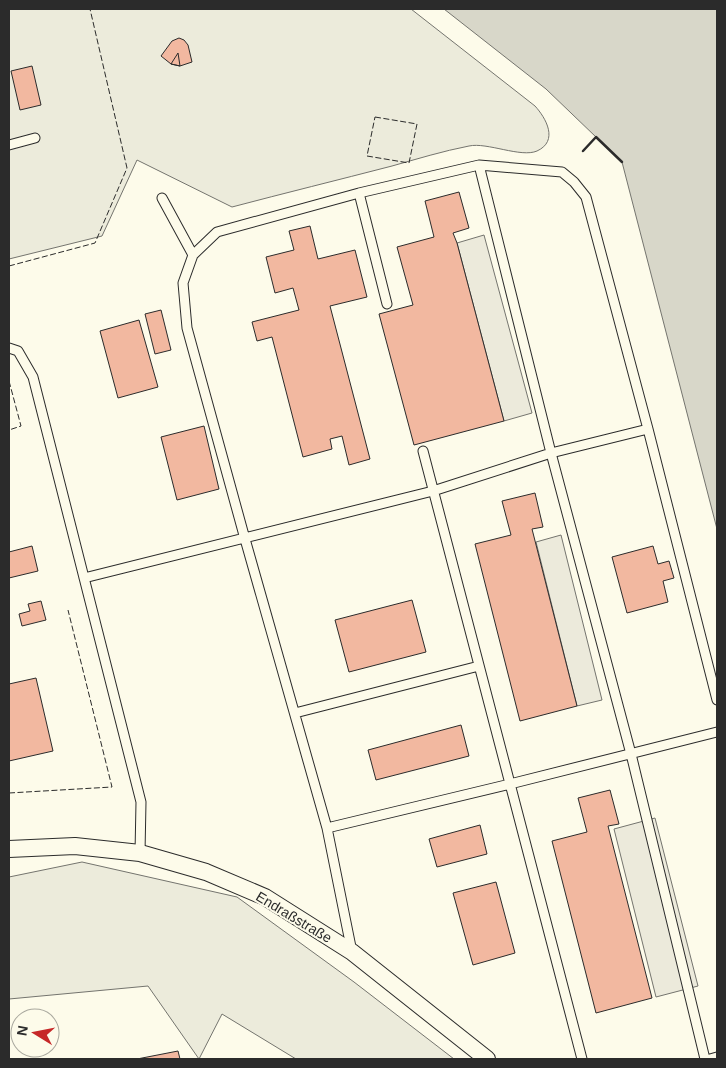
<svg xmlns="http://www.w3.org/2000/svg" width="726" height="1068" font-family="Helvetica,sans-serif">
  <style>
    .green { fill: #ecebdb; stroke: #74746e }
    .parking { fill: #eceadb; stroke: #74746e }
    .water { fill: #d8d7c9; stroke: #74746e }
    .building { fill: #f2b8a0; stroke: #2b2b2b }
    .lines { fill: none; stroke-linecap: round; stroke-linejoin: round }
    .service-casing { stroke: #2b2b2b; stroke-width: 11 }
    .minor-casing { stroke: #2b2b2b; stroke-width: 18 }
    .service { stroke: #fdfbea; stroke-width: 9 }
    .minor { stroke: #fdfbea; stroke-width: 16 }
    .fence { stroke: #2b2b2b; stroke-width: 1; stroke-dasharray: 6 2.5; stroke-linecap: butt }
    .wall { stroke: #2b2b2b; stroke-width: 2.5 }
    .labels { text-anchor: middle; stroke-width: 4; stroke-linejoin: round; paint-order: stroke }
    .street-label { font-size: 14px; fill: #2b2b2b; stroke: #fdfbea }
  </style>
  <rect width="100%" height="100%" fill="#fdfbea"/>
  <!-- green -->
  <path class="green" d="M9 9H411L535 106C546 118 559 141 537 151 521 158 487 142 469 146 443 151 417 159 392 166 338 180 285 193 232 207L137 160 102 236 9 259Z
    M82 862 237 897 354 982 454 1059H296L222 1014 199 1059 148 986 9 999V877Z"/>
  <!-- parking -->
  <path class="parking" d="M484 235 532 413 504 421 457 243Z
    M561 535 602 700 577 706 536 542Z
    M655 818 698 986 656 997 614 829Z"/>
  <!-- water -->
  <path class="water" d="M444 9H717V529L622 162 546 89Z"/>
  <!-- building -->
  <path class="building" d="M179 38 184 40 188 45 192 62 180 66 171 64 161 56 172 41Z
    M178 53 180 66 171 64Z
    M32 66 41 105 20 110 11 71Z
    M459 192 469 228 453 233 457 243 504 421 414 445 379 314 413 305 397 247 434 237 425 201Z
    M310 226 318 259 355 250 367 297 330 306 370 459 349 465 342 436 330 439 332 449 303 457 272 337 257 341 252 322 299 310 293 288 275 293 266 257 294 250 289 231Z
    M161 310 171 350 155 354 145 314Z
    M139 320 158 387 118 398 100 331Z
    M204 426 219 489 177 500 161 437Z
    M535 493 543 527 532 529 577 706 520 721 475 544 511 535 502 501Z
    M32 546 38 571 9 578V552Z
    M653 546 658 564 669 561 674 578 663 581 668 602 627 613 612 557Z
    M412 600 426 652 349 672 335 620Z
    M41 601 46 620 22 626 19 614 30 611 28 604Z
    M36 678 53 751 9 761V684Z
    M461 725 469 756 376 780 368 750Z
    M610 790 619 824 608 826 652 998 596 1013 552 841 587 832 578 798Z
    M480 825 487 854 437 867 429 839Z
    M496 882 515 953 473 965 453 893Z
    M178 1051 180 1059H137Z"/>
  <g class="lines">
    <defs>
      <path id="service" d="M9 145 35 138
        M479 165 551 453 631 754 705 1059
        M359 193 387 304
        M162 198 193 255
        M9 348 18 351 33 377 141 802 140 853
        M423 451 582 1059
        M84 578 433 491 551 453 648 429
        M295 713 479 666
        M327 828 510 784 717 732
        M352 952 327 828 245 539 187 328 183 283 193 255 217 232 359 193 479 165 562 172 574 182 586 197 648 429 717 700
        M710 1059 717 1057"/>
      <path id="minor" d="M9 849 75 846 140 853 206 872 265 897 352 952 487 1059"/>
    </defs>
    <!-- service casing -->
    <use href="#service" class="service-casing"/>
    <!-- minor casing -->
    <use href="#minor" class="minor-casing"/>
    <!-- service -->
    <use href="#service" class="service"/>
    <!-- minor -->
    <use href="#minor" class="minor"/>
    <!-- fence -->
    <path class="fence" d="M375 117 417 124 409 163 367 156Z
      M9 266 95 243 127 168 90 9
      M9 381 21 426 9 430
      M9 793 112 787 68 610"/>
    <!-- wall -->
    <path class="wall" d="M583 151 596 137 622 162"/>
  </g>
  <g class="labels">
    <!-- street labels -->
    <g class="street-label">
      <text transform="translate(294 917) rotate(31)" y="5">Endraßstraße</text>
    </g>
  </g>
  <!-- border -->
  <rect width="726" height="1068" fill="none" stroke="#2b2b2b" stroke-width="20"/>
  <!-- north arrow -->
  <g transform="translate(35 1033) rotate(280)"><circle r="24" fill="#fdfbea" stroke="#a9a89e"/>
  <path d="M0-4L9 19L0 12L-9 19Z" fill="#c62828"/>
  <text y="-8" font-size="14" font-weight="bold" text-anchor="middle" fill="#2b2b2b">N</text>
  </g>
</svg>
